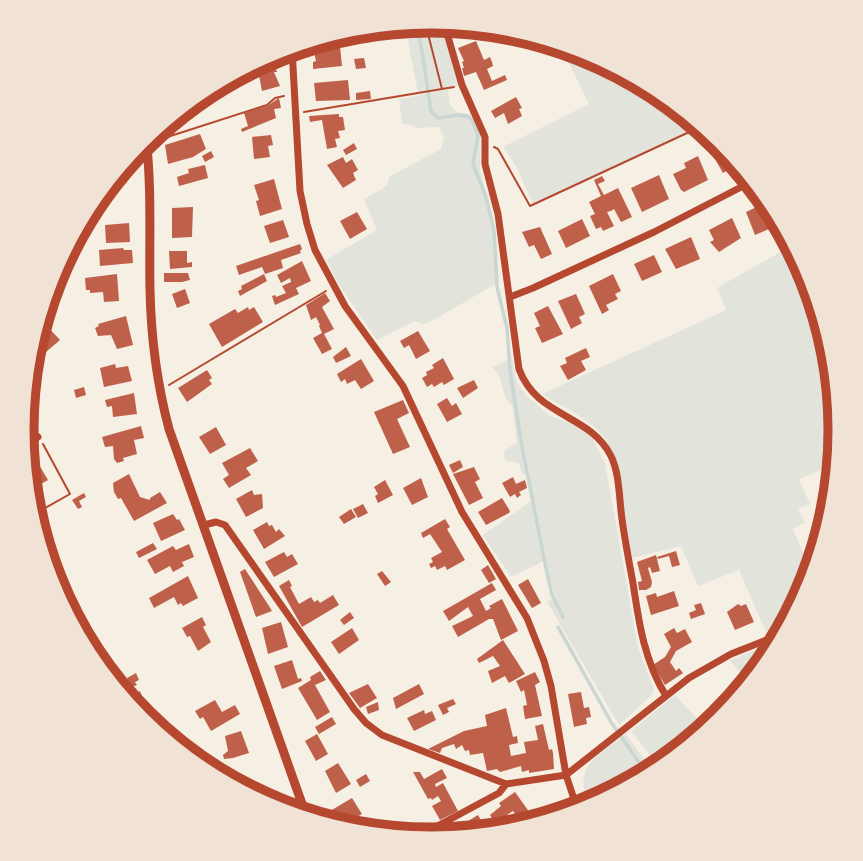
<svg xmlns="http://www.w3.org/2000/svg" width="863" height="861" font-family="Poppins,sans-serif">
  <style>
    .green { fill: #e2e4dc }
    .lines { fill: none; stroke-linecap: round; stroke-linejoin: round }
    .stream { stroke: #c9d6d2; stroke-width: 3.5 }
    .building { fill: #bf614a }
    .path { stroke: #b5482f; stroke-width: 2 }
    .minor { stroke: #b5482f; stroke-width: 7 }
    .tertiary { stroke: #b5482f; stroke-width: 9 }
    .rim { fill: none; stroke: #b5482f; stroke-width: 9 }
  </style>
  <rect width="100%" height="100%" fill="#f6efe4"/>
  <!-- green -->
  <path class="green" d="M432 21 442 23 461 85 418 93 406 31 413 30 412 25Z
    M572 49 589 52 699 126 533 204 516 166 503 147 589 104 564 53Z
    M448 90 450 105 458 113H464L474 119 481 133 480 170 493 220 499 282 430 322 422 324 415 321 377 340 339 285 326 260 377 230 364 199 387 186 389 177 441 149 444 137 439 127 419 128 402 123 399 99Z
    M791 246 810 274 841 431 834 465 799 479 810 504 798 508 805 523 793 529 812 574 810 588 785 624 766 632 739 570 698 586 681 546 632 558 607 442C592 419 564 408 542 394L726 310 717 288Z
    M512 358 517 383 527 396 549 415 572 424 591 436 605 463 638 647 654 689 652 695 619 725 547 602 555 597 544 561 511 577 483 535 533 500 529 474H522L519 463 507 461 503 456 505 450 517 443 512 405C500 396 505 377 492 367Z
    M772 644 747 681 730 660Z
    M675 695 707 729 656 763 631 731Z
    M626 734 650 767 590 808C571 765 597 756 626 734Z"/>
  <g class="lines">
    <!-- stream -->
    <path class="stream" d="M416 24 422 51 431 111 438 118 457 115 468 116 472 120 478 135 473 164 486 197 494 230 497 287 507 328 510 371 522 447 547 573 552 595 563 617
      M558 627 611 722 645 771"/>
  </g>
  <!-- building -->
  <path class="building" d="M476 41 484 60 490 57 492 62 493 66 487 69 492 81 505 75 507 80 484 90 476 72 464 76 462 68H464L462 62 464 61 458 48Z
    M340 46 342 66 313 69V62L316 61 313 48Z
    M364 58 366 68 356 69 354 59Z
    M271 61 273 67 275 66 277 72H274L280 86 262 91 257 65Z
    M348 80 350 100 316 101 314 83Z
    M370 91 371 99 356 100V93Z
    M516 97 522 108 519 109 522 116 508 124 504 113 495 118 491 111Z
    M279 98 281 108 274 109 276 118 242 132 241 129 248 126 244 113 267 106Z
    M187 111 190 120 172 126 171 122Z
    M339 114V117H343L345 130 338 131 340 138 335 139 337 147 327 149 322 120 310 122 309 116Z
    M200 134 206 149 193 157 168 164 165 145Z
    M271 135 273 145 268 146 270 157 254 159 252 137Z
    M718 142 722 150 720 151 721 153 727 150 737 164 723 173 708 147Z
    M354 143 357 149 346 155 343 150Z
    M211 151 214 157 205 162 202 156Z
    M698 156 708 180 684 192 681 190 673 174 686 168 684 163Z
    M343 157 346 163 352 159 358 170 353 173 356 180 343 188 327 165Z
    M205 165 208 178 179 186 177 177 189 173 188 169Z
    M124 168 127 183 112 185 118 177Z
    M659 175 669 199 642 212 631 188Z
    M602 176 605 181 598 184 604 195 618 188 632 217 621 222 614 209 611 211 607 212 614 226 603 231 601 227 596 229 590 216 595 214 589 202 601 196 594 180Z
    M274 179 282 209 260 216 256 201 259 200 254 185Z
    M763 204 772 217 765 221 769 229 755 235 746 212Z
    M193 207 192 237 172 238V208Z
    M357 212 367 229 350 239 340 221Z
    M732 218 741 238 719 252 710 242 714 240 709 230Z
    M582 219 590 236 566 248 558 231Z
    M283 220 289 237 270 243 264 226Z
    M129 223 130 242 106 243 105 225Z
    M540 227 552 254 541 259 534 245 529 247 522 232Z
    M691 237 700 259 676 269 665 249Z
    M300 244 302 249 300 251 301 253 281 260 283 268 265 274 262 267 239 275 236 266Z
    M123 248 124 250H132L133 263 100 266 99 250Z
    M169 251H187V263L192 262V267L170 269Z
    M654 255 662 272 642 281 634 264Z
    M302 261 311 281 296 288 299 294 275 305 272 296 275 295 276 297 286 293 282 286 291 282 290 278 281 283 277 275Z
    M164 273H188L190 280 182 282H164Z
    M117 274 119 301 104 302 103 292 90 293V290H86L85 278Z
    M264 274 267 281 240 296 238 291 242 289 241 286Z
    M613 274 621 291 615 294 618 299 606 305 609 310 602 314 589 286Z
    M185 289 190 303 177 308 172 294Z
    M325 293 330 301 322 307 334 329 324 334 332 349 322 354 313 338 322 333 319 326 320 325 316 317 311 320 306 305Z
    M576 294 585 314 579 317 582 323 571 329 558 301Z
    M548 306 563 334 542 343 535 328 540 326 534 313Z
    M248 307 249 310 254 307 263 322 222 347 209 324 235 309 238 313Z
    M126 316 133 345 117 349 111 335 98 336 95 328 99 326 98 324Z
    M46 325 60 340 46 352 39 344 42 329Z
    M418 331 430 351 416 359 409 345 404 348 400 341Z
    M346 347 351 356 336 363 333 357Z
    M586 348 590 357 581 361 586 370 568 380 560 366 567 363 565 358Z
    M443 358 454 379 444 385 442 382 434 387 432 384 427 387 422 378 427 375 426 372 434 368 432 365Z
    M361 359 374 381 361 389 355 380 347 384 345 379 341 382 337 374Z
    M115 364 116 368 128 366 132 381 104 387 100 368Z
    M207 370 212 378 209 380 212 384 187 402 178 388Z
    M474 380 478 388 463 398 457 388Z
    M84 387 86 395 76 398 74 390Z
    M134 393 137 414 113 417 112 406 107 407 105 400Z
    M447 398 452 406 456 403 462 414 447 422 437 404Z
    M403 400 409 413 397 419 410 447 393 454 374 412Z
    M141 426 144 438 134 440 137 454 123 458 124 461 117 463 114 459 113 446 105 447 102 437Z
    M216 427 226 445 210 454 199 437Z
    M250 448 258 461 246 468 251 475 229 488 223 479 229 475 222 463Z
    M460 460 463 467 453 473 449 465Z
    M38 463 48 480 34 488 29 468Z
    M474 467 480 479 475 482 483 498 469 505 453 474Z
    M129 474 140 497 150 500V498L160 492 167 503 134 521 121 498 118 499 114 492 113 483Z
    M513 477 516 484 525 480 527 488 519 492 521 495 517 498 515 494 510 497 502 483Z
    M421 478 428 497 412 505 403 488Z
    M385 480 393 495 378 503 375 496 378 494 374 487Z
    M252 490 254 495 262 494 263 508 246 517 236 499Z
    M84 493 86 497 79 501 82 507 78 509 72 500Z
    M502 498 510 511 509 513 486 525 478 512Z
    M363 504 368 513 358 518 353 509Z
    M351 509 356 517 344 524 339 517Z
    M173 514 177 520 179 519 185 530 161 541 153 523Z
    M445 519 450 527 447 529 465 560 447 570 445 566 437 570 435 566 431 568 429 564 433 562 431 558 442 552 430 534 423 538 421 533Z
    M267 522 269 526 272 525 276 532 279 529 285 536 264 549 253 530Z
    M153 543 157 549 139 558 136 552Z
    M189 544 194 557 182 562 184 566 173 572 170 566 155 574 147 560 173 546 176 550Z
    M676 551 680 565 672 567 669 556 658 559 657 557Z
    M284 552 287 557 292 554 298 564 274 577 265 562Z
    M656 555 660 571 652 573 650 567 648 568 652 582 651 587 646 590H639L638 582 642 581 637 562Z
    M488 565 496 579 489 583 481 570Z
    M245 569 269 606 272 611 256 617 240 572Z
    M382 571 391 582 385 586 377 574Z
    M188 576 198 598 183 606 181 603 178 605 174 597 154 608 149 598Z
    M528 579 541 603 532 608 518 585Z
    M289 580 292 586 290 587 299 604 311 597 314 602 318 600 320 603 333 595 339 605 302 627 279 586Z
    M492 583 496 590 480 599 486 611 491 608 489 606 502 599 518 631 501 640 493 619H489L458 637 452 626 473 616 468 607 449 621 443 611Z
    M674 591 679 606 651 615 646 596 656 593 657 597Z
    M701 603 705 614 691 619 689 613 696 610 694 605Z
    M738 604 741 606 746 604 754 622 735 630 727 612Z
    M350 612 354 618 344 625 340 620Z
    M202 617 206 625 203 627 211 642 198 651 190 636 187 637 182 628Z
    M281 622 288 647 268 654 262 628Z
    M352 628 359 640 339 654 331 642Z
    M674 628 677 633 685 629 692 642 676 651 670 662 676 671 679 668 683 673 665 685 653 665 665 657 671 647 664 634Z
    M503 640 525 674 509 683 505 676 492 683 488 671 500 666 493 656 479 663 477 659Z
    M292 660 298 679 301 678 302 681 282 689 274 666Z
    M320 671 326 680 315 685 330 712 317 720 298 688 311 680 310 677Z
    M535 672 540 682 535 685 542 716 525 719 523 706 527 705 524 690 521 692 516 681Z
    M136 673 139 680 135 682 137 685 132 687 127 678Z
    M737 681 744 686 732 703 717 714 711 705 733 689 731 686Z
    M368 684 377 698 360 708 349 693Z
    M419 684 424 694 396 709 393 698Z
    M140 691 146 708 139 713 135 706 138 704 133 695Z
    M581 692 584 708 589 707 591 717 586 718 587 724 574 727 568 694Z
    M453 699 456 704 447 708 449 712 443 715 438 705Z
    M215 700 222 712 235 705 240 714 211 731 203 717 200 719 195 711Z
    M378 702 379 710 368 714 366 707Z
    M506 708 513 737 517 736 518 743 509 745 511 756 526 753 524 742 538 740 535 726 543 724 549 750 552 749 553 753 554 769 529 773V770L522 772 521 766 500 772 497 769 487 771 483 753 470 755 469 750 465 751 462 745 456 749 454 744 442 748 440 753 428 749 464 731 487 726 485 715Z
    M424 710 425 714 432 711 436 720 414 731 407 718Z
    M332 717 336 724 319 734 315 727Z
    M241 731 249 753 233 758 224 759 223 755 228 751 225 736Z
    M317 734 328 754 316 761 305 741Z
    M184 737 189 746 184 748 175 742Z
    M338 763 351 784 336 793 325 771Z
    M442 769 447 778 435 784 436 787 443 783 458 811 440 820 432 806 441 801 438 796 432 800 431 798 428 799 413 772H420L424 779Z
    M366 774 370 781 360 787 356 780Z
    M515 792 530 813 519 819 513 811 504 817 509 825 497 827 490 815 501 806 499 803Z
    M352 798 362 814 347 823 336 821 330 811Z
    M478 815 486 829 459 835 455 829Z"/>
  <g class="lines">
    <!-- path -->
    <path class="path" d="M425 22 442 89
      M304 112 454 87
      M158 140 267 105 275 98 284 96
      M494 147 498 149 530 206 700 127
      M169 385 326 291
      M25 413 33 427
      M38 512 70 494 43 444
      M49 567 99 651
      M107 665 113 676"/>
    <!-- minor -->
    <path class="minor" d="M444 23 462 85 485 137V164L498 214 519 369C537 418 589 413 611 456 620 475 619 499 622 519 625 541 629 562 633 583 639 623 644 660 666 696
      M292 49 300 191 307 224 315 250 345 306 403 386 462 512 527 618 544 661 551 686 566 775 578 811
      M510 297 533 288 654 232 749 183
      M25 445 38 437
      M204 525 216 522 225 525 354 709 366 723 382 735 506 784 566 775
      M101 659 103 658
      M566 775 689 678 731 654 777 636
      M417 837 499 793 506 784"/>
    <!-- tertiary -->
    <path class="tertiary" d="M146 138C152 188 149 240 150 290 151 337 157 384 169 429L306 815"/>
  </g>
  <!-- crop -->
  <path d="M0 0H863V861H0ZM34 430a397 397 0 1 1 794 0a397 397 0 1 1-794 0Z" fill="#f1e2d6" fill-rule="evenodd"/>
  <path class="rim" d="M34 430a397 397 0 1 1 794 0a397 397 0 1 1-794 0Z"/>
</svg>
